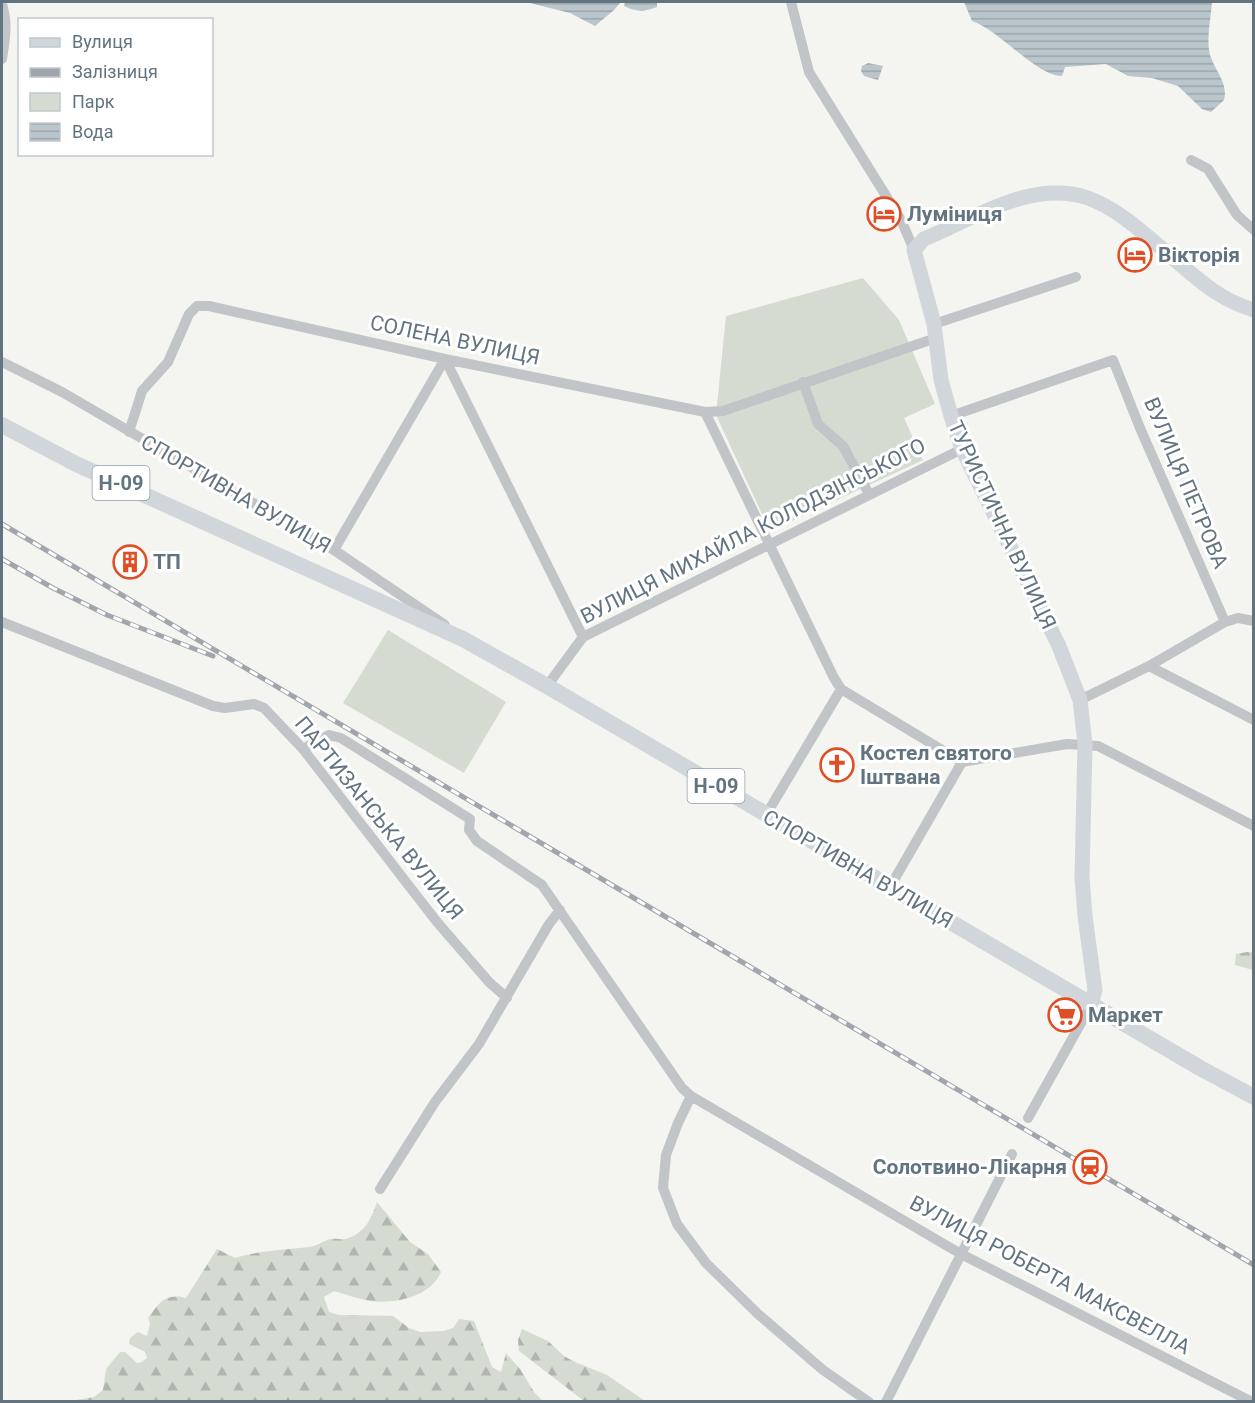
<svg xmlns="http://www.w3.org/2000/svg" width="1255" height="1403" font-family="Roboto,sans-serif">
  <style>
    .forest { fill: url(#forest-firs) }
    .park { fill: #d5dbd1 }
    .water { fill: url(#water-rules) }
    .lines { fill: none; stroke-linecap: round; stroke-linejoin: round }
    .street { stroke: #c1c5c8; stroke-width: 10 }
    .secondary { stroke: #d1d6da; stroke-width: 15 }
    .primary { stroke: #d1d6da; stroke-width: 16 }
    .rail-casing { stroke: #a0a6ab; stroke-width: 5 }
    .rail { stroke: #fff; stroke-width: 3; stroke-dasharray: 9; stroke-linecap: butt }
    .labels { text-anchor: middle; stroke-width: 6; stroke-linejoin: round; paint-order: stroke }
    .shield { fill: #fff; stroke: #929ea7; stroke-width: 1.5 }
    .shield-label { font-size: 20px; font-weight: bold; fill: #637481 }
    .poi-label { font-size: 21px; font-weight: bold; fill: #637481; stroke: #fff; text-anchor: start }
    .street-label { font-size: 21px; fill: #637481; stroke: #fff }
  </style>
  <defs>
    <pattern id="forest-firs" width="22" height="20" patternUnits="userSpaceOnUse" patternTransform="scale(1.5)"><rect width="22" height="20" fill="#d5dbd1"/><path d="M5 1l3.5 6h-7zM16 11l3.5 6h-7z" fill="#b0b6af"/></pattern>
    <pattern id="water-rules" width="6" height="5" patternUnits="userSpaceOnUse" patternTransform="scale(1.5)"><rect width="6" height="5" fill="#bac6cb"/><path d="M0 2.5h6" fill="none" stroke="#9ba5aa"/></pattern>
  </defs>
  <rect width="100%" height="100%" fill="#f4f4f0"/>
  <!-- forest -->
  <path class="forest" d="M1247 952H1253V970L1235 965 1236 954Z
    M377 1202 410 1242 428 1254 441 1272C430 1297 396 1304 371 1301 358 1299 345 1294 334 1291L324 1297 329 1312 339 1315 393 1316 409 1328 420 1332 443 1331 453 1328 459 1319 474 1321 492 1367 501 1372 506 1353 520 1369 534 1392 543 1401H70L94 1397 103 1390 106 1369 120 1352H125L137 1363 142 1362 147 1358 145 1352 129 1344 130 1338 138 1332 147 1336 150 1324 148 1318C160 1302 165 1293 186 1298L217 1249 235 1258C260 1250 284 1250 309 1247 318 1246 324 1240 331 1239 336 1238 341 1240 345 1239 364 1235 372 1218 377 1202Z
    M522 1329 548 1341 564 1356 573 1361 607 1375 645 1401H584L519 1351 518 1340Z"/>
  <!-- park -->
  <path class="park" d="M863 278 899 320 935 404 904 418 923 460 770 531 716 415 726 316Z
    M388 630 506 702 464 773 343 703Z"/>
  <!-- water -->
  <path class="water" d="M526 2H621L614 10 595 26 570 13Z
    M625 2H657V7C644 12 636 12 624 6Z
    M964 2H1212C1211 17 1207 35 1209 50 1212 69 1229 81 1224 100L1211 112 1202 109 1178 86 1152 78 1128 76 1106 64 1065 67 1062 76C1036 76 1001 31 972 21Z
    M868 63 883 66 878 80 864 76 861 71 862 66Z"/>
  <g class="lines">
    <!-- street -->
    <path class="street" d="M791 2 809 72 901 220 914 250
      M2 4C8 23 5 40 2 59
      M1191 160 1208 169 1237 215 1254 230
      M934 324 1076 277
      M445 359 583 637
      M2 362 62 392 334 550 445 625
      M803 382 818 424 843 446 869 494
      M705 412 723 411 936 338
      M951 416 1113 360 1140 428 1225 622
      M129 432 142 391 168 362 189 314 197 306H209L445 359 705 412 834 678 841 689 962 762 1067 744 1098 746 1254 826
      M334 550 445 359
      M2 622 213 706 225 708 254 704 264 708 303 749 437 922 489 982 507 998
      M1149 666 1254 720
      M547 686 583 637 962 449
      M1080 700 1149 666 1225 622 1238 618 1254 621
      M303 749 329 735 341 738 470 819 469 830 477 841 542 885 682 1088 691 1096 961 1254 1252 1402
      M766 815 841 689
      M890 887 962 762
      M691 1096 678 1123 666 1155 663 1188 677 1224 706 1263 758 1314 823 1370 869 1402
      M1028 1118 1091 1005
      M380 1189 435 1102 479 1044 549 924 560 910
      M886 1402 1012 1154"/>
    <!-- secondary -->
    <path class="secondary" d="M1091 1005 1095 990 1085 916 1082 878 1085 744 1080 700 1059 646 962 449 951 416 941 380 934 324 914 250 924 239C975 218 1032 179 1088 198 1119 209 1149 238 1174 259 1200 281 1220 300 1254 310"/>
    <!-- primary -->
    <path class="primary" d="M2 425 76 464 463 639 547 686 1200 1068 1254 1097"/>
    <defs>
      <path id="rail" d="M2 524 1254 1265
        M2 559 53 588 107 615 213 656"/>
    </defs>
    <!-- rail casing -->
    <use href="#rail" class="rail-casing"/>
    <!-- rail -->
    <use href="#rail" class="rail"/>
  </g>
  <!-- icons -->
  <defs>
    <symbol id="hotel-ring" viewBox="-11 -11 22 22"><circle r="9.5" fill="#fff" stroke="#df4e25" stroke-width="1.5"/><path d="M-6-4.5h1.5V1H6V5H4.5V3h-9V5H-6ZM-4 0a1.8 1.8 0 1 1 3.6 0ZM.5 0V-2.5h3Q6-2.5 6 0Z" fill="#df4e25"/></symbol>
    <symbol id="building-ring" viewBox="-11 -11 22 22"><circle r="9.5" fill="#fff" stroke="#df4e25" stroke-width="1.5"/><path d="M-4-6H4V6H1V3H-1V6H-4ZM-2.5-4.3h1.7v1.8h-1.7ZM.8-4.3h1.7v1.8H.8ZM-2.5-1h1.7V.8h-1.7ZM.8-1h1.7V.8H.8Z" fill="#df4e25"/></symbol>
    <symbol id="church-ring" viewBox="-11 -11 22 22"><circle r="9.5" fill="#fff" stroke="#df4e25" stroke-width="1.5"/><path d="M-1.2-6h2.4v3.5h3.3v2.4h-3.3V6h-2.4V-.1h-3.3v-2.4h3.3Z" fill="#df4e25"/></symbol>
    <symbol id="supermarket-ring" viewBox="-11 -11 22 22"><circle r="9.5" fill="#fff" stroke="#df4e25" stroke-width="1.5"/><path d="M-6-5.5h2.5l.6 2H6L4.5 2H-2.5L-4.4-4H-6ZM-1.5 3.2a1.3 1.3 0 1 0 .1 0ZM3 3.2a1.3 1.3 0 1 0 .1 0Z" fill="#df4e25"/></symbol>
    <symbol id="station-ring" viewBox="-11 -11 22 22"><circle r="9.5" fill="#fff" stroke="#df4e25" stroke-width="1.5"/><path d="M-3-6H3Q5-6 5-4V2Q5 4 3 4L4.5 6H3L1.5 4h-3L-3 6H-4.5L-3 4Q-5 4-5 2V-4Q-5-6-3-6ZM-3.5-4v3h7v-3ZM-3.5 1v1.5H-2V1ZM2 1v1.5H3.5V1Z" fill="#df4e25"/></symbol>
  </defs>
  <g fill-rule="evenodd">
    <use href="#hotel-ring" x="865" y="195" width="38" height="38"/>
    <use href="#hotel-ring" x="1116" y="236" width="38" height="38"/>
    <use href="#building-ring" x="111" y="543" width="38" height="38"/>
    <use href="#church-ring" x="818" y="746" width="38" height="38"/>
    <use href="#supermarket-ring" x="1046" y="996" width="38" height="38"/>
    <use href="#station-ring" x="1071" y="1148" width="38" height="38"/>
  </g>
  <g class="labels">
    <!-- shield labels -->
    <g class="shield">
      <rect x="92.5" y="466" width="57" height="34" rx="4.5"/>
      <rect x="687.5" y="769" width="57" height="34" rx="4.5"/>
    </g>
    <g class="shield-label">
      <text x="121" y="490">Н-09</text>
      <text x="716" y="793">Н-09</text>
    </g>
    <!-- poi labels -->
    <g class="poi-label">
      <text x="907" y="221">Луміниця</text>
      <text x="1158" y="262">Вікторія</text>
      <text x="153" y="569">ТП</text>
      <text x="860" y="760">Костел святого<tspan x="860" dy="24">Іштвана</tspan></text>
      <text x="1088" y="1022">Маркет</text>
      <text x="1067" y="1174" text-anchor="end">Солотвино-Лікарня</text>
    </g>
    <!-- street labels -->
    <g class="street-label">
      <text transform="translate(455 340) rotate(12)" y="7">СОЛЕНА ВУЛИЦЯ</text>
      <text transform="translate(1186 483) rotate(67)" y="7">ВУЛИЦЯ ПЕТРОВА</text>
      <text transform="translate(236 494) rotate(30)" y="7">СПОРТИВНА ВУЛИЦЯ</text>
      <text transform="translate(1002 525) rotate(65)" y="7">ТУРИСТИЧНА ВУЛИЦЯ</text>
      <text transform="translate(753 531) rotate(-27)" y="7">ВУЛИЦЯ МИХАЙЛА КОЛОДЗІНСЬКОГО</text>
      <text transform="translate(379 818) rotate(51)" y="7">ПАРТИЗАНСЬКА ВУЛИЦЯ</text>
      <text transform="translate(858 869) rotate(30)" y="7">СПОРТИВНА ВУЛИЦЯ</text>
      <text transform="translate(1050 1275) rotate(28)" y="7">ВУЛИЦЯ РОБЕРТА МАКСВЕЛЛА</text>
    </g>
  </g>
  <!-- border -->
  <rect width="1255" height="1403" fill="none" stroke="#637481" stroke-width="6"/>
  <!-- legend -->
  <rect x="18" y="18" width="195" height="138" fill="#ffffff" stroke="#c1c7cd" stroke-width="1.5"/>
  <rect x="30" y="38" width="30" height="9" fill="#d1d6da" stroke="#c1c7cd" stroke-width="1.5"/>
  <text x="72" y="48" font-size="18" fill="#637481">Вулиця</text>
  <rect x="30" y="68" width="30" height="9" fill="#a0a6ab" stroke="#c1c7cd" stroke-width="1.5"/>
  <text x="72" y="78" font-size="18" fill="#637481">Залізниця</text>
  <rect x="30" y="93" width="30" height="18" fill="#d5dbd1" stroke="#c1c7cd" stroke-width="1.5"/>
  <text x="72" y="108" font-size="18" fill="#637481">Парк</text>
  <rect x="30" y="123" width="30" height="18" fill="url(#water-rules)" stroke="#c1c7cd" stroke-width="1.5"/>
  <text x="72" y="138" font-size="18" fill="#637481">Вода</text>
</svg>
